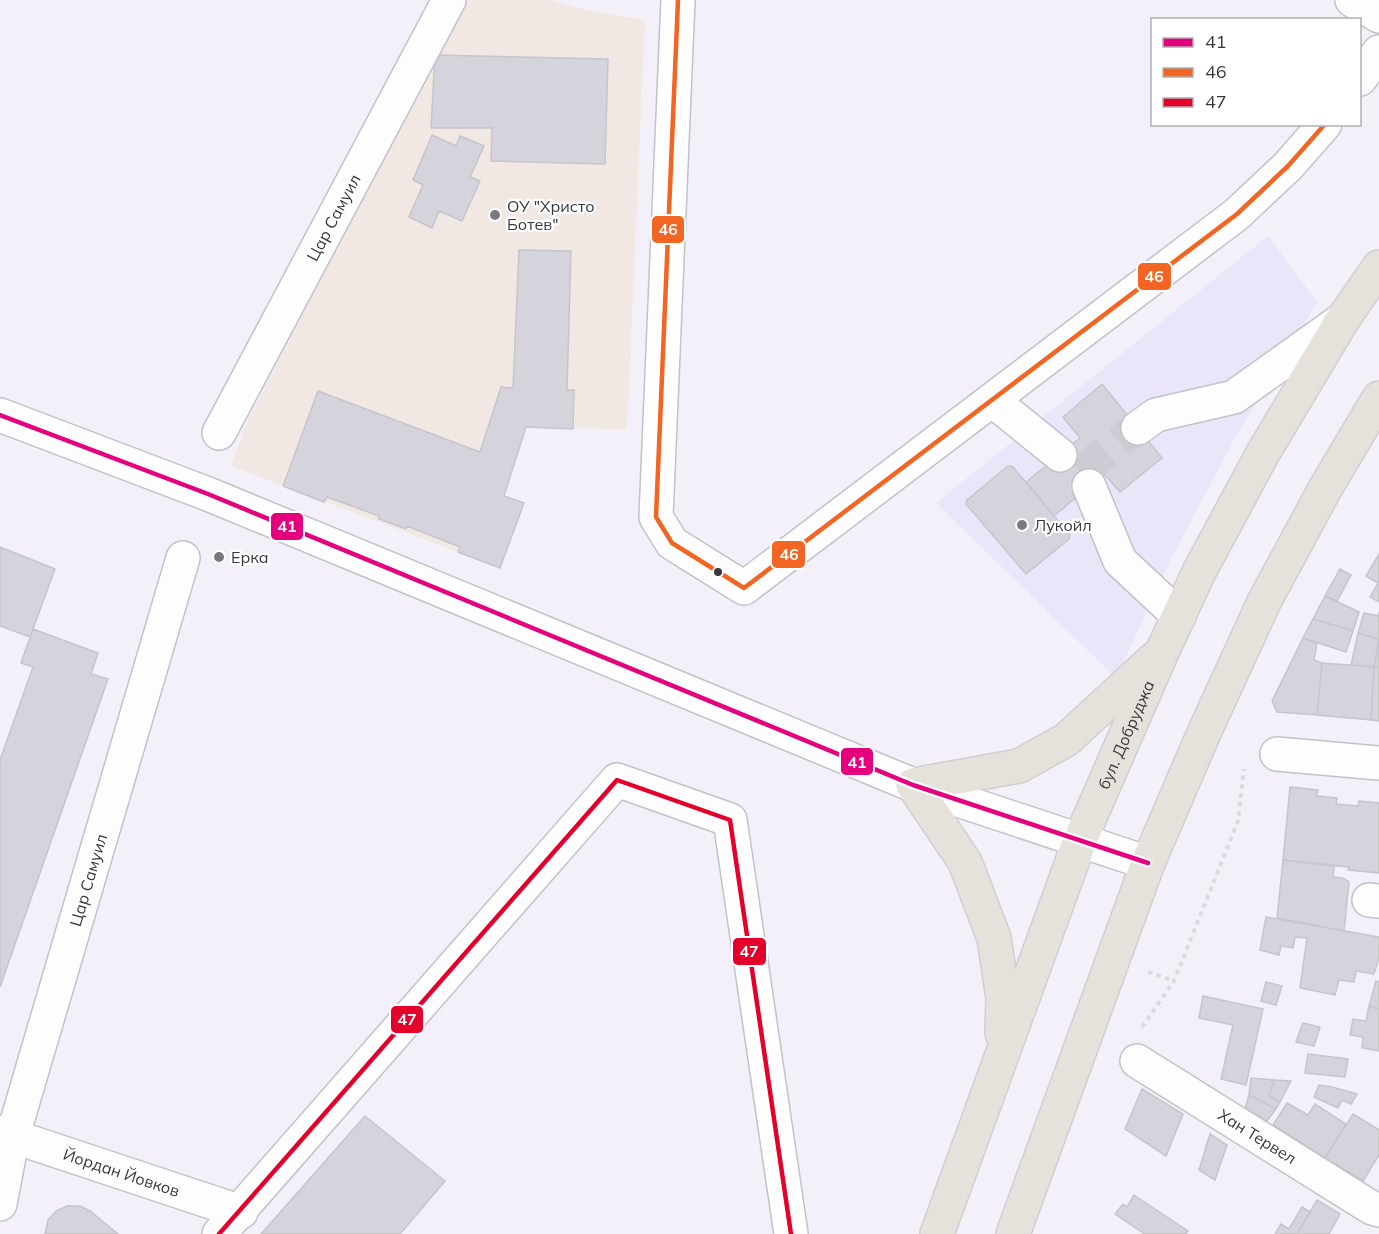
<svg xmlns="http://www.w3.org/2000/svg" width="1379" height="1234" font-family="Mulish,sans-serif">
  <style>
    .built { fill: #ebe5f9 }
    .education { fill: #f2e8e3 }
    .building { fill: #d5d3db; stroke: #c6c4cc; stroke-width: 1.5 }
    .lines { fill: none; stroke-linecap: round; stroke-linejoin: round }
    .minor-tunnel { stroke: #cecbd4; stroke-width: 33; stroke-dasharray: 33 16; stroke-linecap: butt }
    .minor-casing { stroke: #c3c1c9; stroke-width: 36 }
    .major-casing { stroke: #d0ced3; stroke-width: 36 }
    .path { stroke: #dbdadd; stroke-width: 4; stroke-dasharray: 4.5 4.5; stroke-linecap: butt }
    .minor { stroke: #fdfdfe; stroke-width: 33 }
    .major { stroke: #e7e1db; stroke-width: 33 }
    .bus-1-casing { stroke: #fff; stroke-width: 9 }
    .bus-2-casing { stroke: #fff; stroke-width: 9 }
    .bus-3-casing { stroke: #fff; stroke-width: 9 }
    .bus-1 { stroke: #e5007d; stroke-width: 4.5 }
    .bus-2 { stroke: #f26522; stroke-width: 4.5 }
    .bus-3 { stroke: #e4002b; stroke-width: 4.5 }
    .poi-dot { fill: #7a7880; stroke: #fff; stroke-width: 2 }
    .bus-dot { fill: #39373e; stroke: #fff; stroke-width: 2 }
    .labels { text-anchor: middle; stroke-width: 4.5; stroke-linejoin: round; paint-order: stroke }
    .poi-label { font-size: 16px; fill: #39373e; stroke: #fff; text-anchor: start }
    .street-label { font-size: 16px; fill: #39373e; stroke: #fff }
    .line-badge { stroke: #fff; stroke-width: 2 }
    .badge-label { font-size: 16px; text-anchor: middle; font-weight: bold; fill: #fff }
  </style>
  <rect width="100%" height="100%" fill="#f3f0fa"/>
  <!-- built -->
  <path class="built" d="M1268 236 1317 302 1235 438 1171 559 1116 678 936 503Z"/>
  <!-- education -->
  <path class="education" d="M464 0H551L582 9 645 20 627 429 526 428 504 496 524 503 500 568 231 466 248 420Z"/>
  <!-- building -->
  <path class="building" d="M435 55 608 59 605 164 491 161 492 128H431Z
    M432 135 456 146 460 136 484 146 470 177 480 181 462 221 439 211 432 228 409 217 423 185 413 180Z
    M519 250 571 251 567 390H574L573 429 526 427 504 496 524 503 500 568 458 552 460 547 407 526 406 529 379 519V516L327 497 324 502 283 486 318 391 480 452 501 387 513 388Z
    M1102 384 1162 458 1120 492 1104 474 1054 516 1026 482 1080 438 1063 417Z
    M1008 466 1013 467 1070 535 1069 539 1026 574 966 504 967 500Z
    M0 547 55 569 30 637 0 626Z
    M1379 554V602L1370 597 1378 583 1366 576Z
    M1340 569 1351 575 1337 601 1325 596Z
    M1325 596 1359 612 1353 631 1313 619Z
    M1379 612V639L1358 633 1364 613 1378 616Z
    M1313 619 1353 631 1346 652 1303 638Z
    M33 629 98 653 91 674 108 679 0 987V760L33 667 21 663Z
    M1358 633 1379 639 1374 667 1351 665Z
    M1303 638 1317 643 1314 660 1322 663 1317 715 1277 712 1272 701Z
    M1379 640V667H1374Z
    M1322 663 1374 667 1371 720 1317 715Z
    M1374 667H1379V721L1371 720Z
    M1290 787 1318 790 1317 796 1337 798 1336 804 1358 806 1359 801 1379 803V873L1348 870 1349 867 1283 860Z
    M1283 860 1334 866 1333 877 1343 878 1349 882 1344 931 1277 918Z
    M1266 917 1379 937V957L1374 974 1356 971 1354 982 1339 980 1335 995 1300 988 1307 938 1295 937 1293 948 1281 946 1279 955 1260 950Z
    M1376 981 1379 982V1009L1369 1006Z
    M1266 982 1282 986 1276 1005 1261 1001Z
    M1203 996 1263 1009 1246 1085 1221 1079 1233 1025 1199 1018Z
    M1369 1006 1379 1009V1051L1362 1048 1363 1037 1350 1035 1353 1019 1366 1021Z
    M1303 1023 1320 1027 1314 1046 1296 1042Z
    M1308 1054 1348 1059 1345 1077 1305 1073Z
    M1251 1078 1274 1080 1269 1096 1280 1102 1276 1109 1249 1095Z
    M1274 1080 1291 1081 1280 1102 1269 1096Z
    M1319 1085 1332 1087 1357 1094 1351 1104 1342 1100 1338 1108 1314 1097Z
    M1142 1089 1183 1114 1166 1156 1125 1129Z
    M1249 1095 1276 1109 1267 1121 1245 1109Z
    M1287 1103 1308 1115 1315 1104 1346 1124 1325 1158 1273 1125Z
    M1353 1114 1379 1130V1155L1363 1181 1325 1158Z
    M365 1116 445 1181 400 1234H261Z
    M1210 1134 1227 1145 1215 1180 1199 1170Z
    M1134 1195 1188 1231 1186 1234H1145L1115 1214 1123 1204 1127 1207Z
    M1317 1200 1340 1214 1329 1234H1297Z
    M67 1206H80L90 1211 118 1234H45L48 1220 56 1211Z
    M1302 1207 1310 1212 1297 1234H1275L1281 1224 1289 1229Z"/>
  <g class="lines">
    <!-- minor-tunnel -->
    <path class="minor-tunnel" d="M1080 472 1138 428"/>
    <defs>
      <g id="minor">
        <path d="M678 0 656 517 672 543 744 588 1237 214 1288 166 1325 124"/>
        <path d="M1352 0 1379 16"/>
        <path d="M1360 79 1379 52"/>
        <path d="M992 400 1060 455"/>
        <path d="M0 415 208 494 913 785 1148 863"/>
        <path d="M1138 428 1156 415 1234 397 1343 319"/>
        <path id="s1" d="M219 433 449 0"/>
        <path d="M1089 486 1120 561 1179 616"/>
        <path d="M1277 754 1379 763"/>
        <path d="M1369 900 1379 901"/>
        <path id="s2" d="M1137 1061 1372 1208 1379 1210"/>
        <path id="s3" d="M0 1132 241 1212"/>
        <path id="s4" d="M0 1204 13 1135 183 558"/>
        <path d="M219 1234 617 780 730 820 791 1234"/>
      </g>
      <g id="major">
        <path d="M1002 1033 1003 998 994 938 965 862 913 785 1019 766 1066 740 1154 659"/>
        <path id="s5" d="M937 1234 1080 840 1162 652 1199 572 1263 453 1343 319 1379 267"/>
        <path d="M1013 1234 1148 863 1203 735 1264 602 1326 487 1379 398"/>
      </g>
    </defs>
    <!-- minor casing -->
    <use href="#minor" class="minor-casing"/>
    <!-- major casing -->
    <use href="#major" class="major-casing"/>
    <!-- path -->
    <path class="path" d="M1148 972 1174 981
      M1142 1027 1174 981 1238 821 1244 769"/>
    <!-- minor -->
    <use href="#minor" class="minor"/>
    <!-- major -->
    <use href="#major" class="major"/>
    <defs>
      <path id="bus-1" d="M0 415 208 494 913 785 1148 863"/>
      <path id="bus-2" d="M678 0 656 517 672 543 744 588 1237 214 1288 166 1325 124"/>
      <path id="bus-3" d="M219 1234 617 780 730 820 791 1234"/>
    </defs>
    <!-- bus-1 casing -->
    <use href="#bus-1" class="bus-1-casing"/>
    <!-- bus-2 casing -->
    <use href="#bus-2" class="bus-2-casing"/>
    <!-- bus-3 casing -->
    <use href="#bus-3" class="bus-3-casing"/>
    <!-- bus-1 -->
    <use href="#bus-1" class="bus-1"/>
    <!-- bus-2 -->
    <use href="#bus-2" class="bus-2"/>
    <!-- bus-3 -->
    <use href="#bus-3" class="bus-3"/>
  </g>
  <!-- markers -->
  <g class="poi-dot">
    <circle cx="495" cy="215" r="6"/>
    <circle cx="1022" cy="525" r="6"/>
    <circle cx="219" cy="557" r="6"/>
  </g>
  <circle class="bus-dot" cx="718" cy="572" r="5"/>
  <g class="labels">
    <!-- poi labels -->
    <g class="poi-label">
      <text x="507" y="212">ОУ "Христо<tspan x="507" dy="18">Ботев"</tspan></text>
      <text x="1034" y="531">Лукойл</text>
      <text x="231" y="563">Ерка</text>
    </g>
    <!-- street labels -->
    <g class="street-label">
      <text dy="6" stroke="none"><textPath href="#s1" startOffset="244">Цар Самуил</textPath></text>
      <text dy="6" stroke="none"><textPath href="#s5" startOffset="534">бул. Добруджа</textPath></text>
      <text dy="6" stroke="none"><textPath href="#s4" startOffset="336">Цар Самуил</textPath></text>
      <text dy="6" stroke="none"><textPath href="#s2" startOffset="142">Хан Тервел</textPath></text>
      <text dy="6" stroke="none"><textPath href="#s3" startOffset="128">Йордан Йовков</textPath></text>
    </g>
  </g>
  <g class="line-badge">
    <rect x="651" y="215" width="34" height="29" rx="6" fill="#f26522"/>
    <rect x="1137" y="262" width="35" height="29" rx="6" fill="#f26522"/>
    <rect x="270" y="512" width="34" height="29" rx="6" fill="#e5007d"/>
    <rect x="771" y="540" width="35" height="29" rx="6" fill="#f26522"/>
    <rect x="840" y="747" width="34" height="29" rx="6" fill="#e5007d"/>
    <rect x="732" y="937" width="35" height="29" rx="6" fill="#e4002b"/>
    <rect x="390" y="1005" width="34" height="29" rx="6" fill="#e4002b"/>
  </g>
  <g class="badge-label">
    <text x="668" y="235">46</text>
    <text x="1154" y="282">46</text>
    <text x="287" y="532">41</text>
    <text x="789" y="560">46</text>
    <text x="857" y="768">41</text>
    <text x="749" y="957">47</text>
    <text x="407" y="1025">47</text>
  </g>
  <!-- legend -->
  <rect x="1151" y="18" width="210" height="108" fill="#ffffff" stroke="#b0afb2" stroke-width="1.5"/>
  <rect x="1163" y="38" width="30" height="9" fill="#e5007d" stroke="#b0afb2" stroke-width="1.5"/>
  <text x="1205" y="48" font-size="18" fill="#39373e">41</text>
  <rect x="1163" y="68" width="30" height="9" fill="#f26522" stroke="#b0afb2" stroke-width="1.5"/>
  <text x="1205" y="78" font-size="18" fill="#39373e">46</text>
  <rect x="1163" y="98" width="30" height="9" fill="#e4002b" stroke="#b0afb2" stroke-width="1.5"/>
  <text x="1205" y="108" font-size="18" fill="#39373e">47</text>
</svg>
